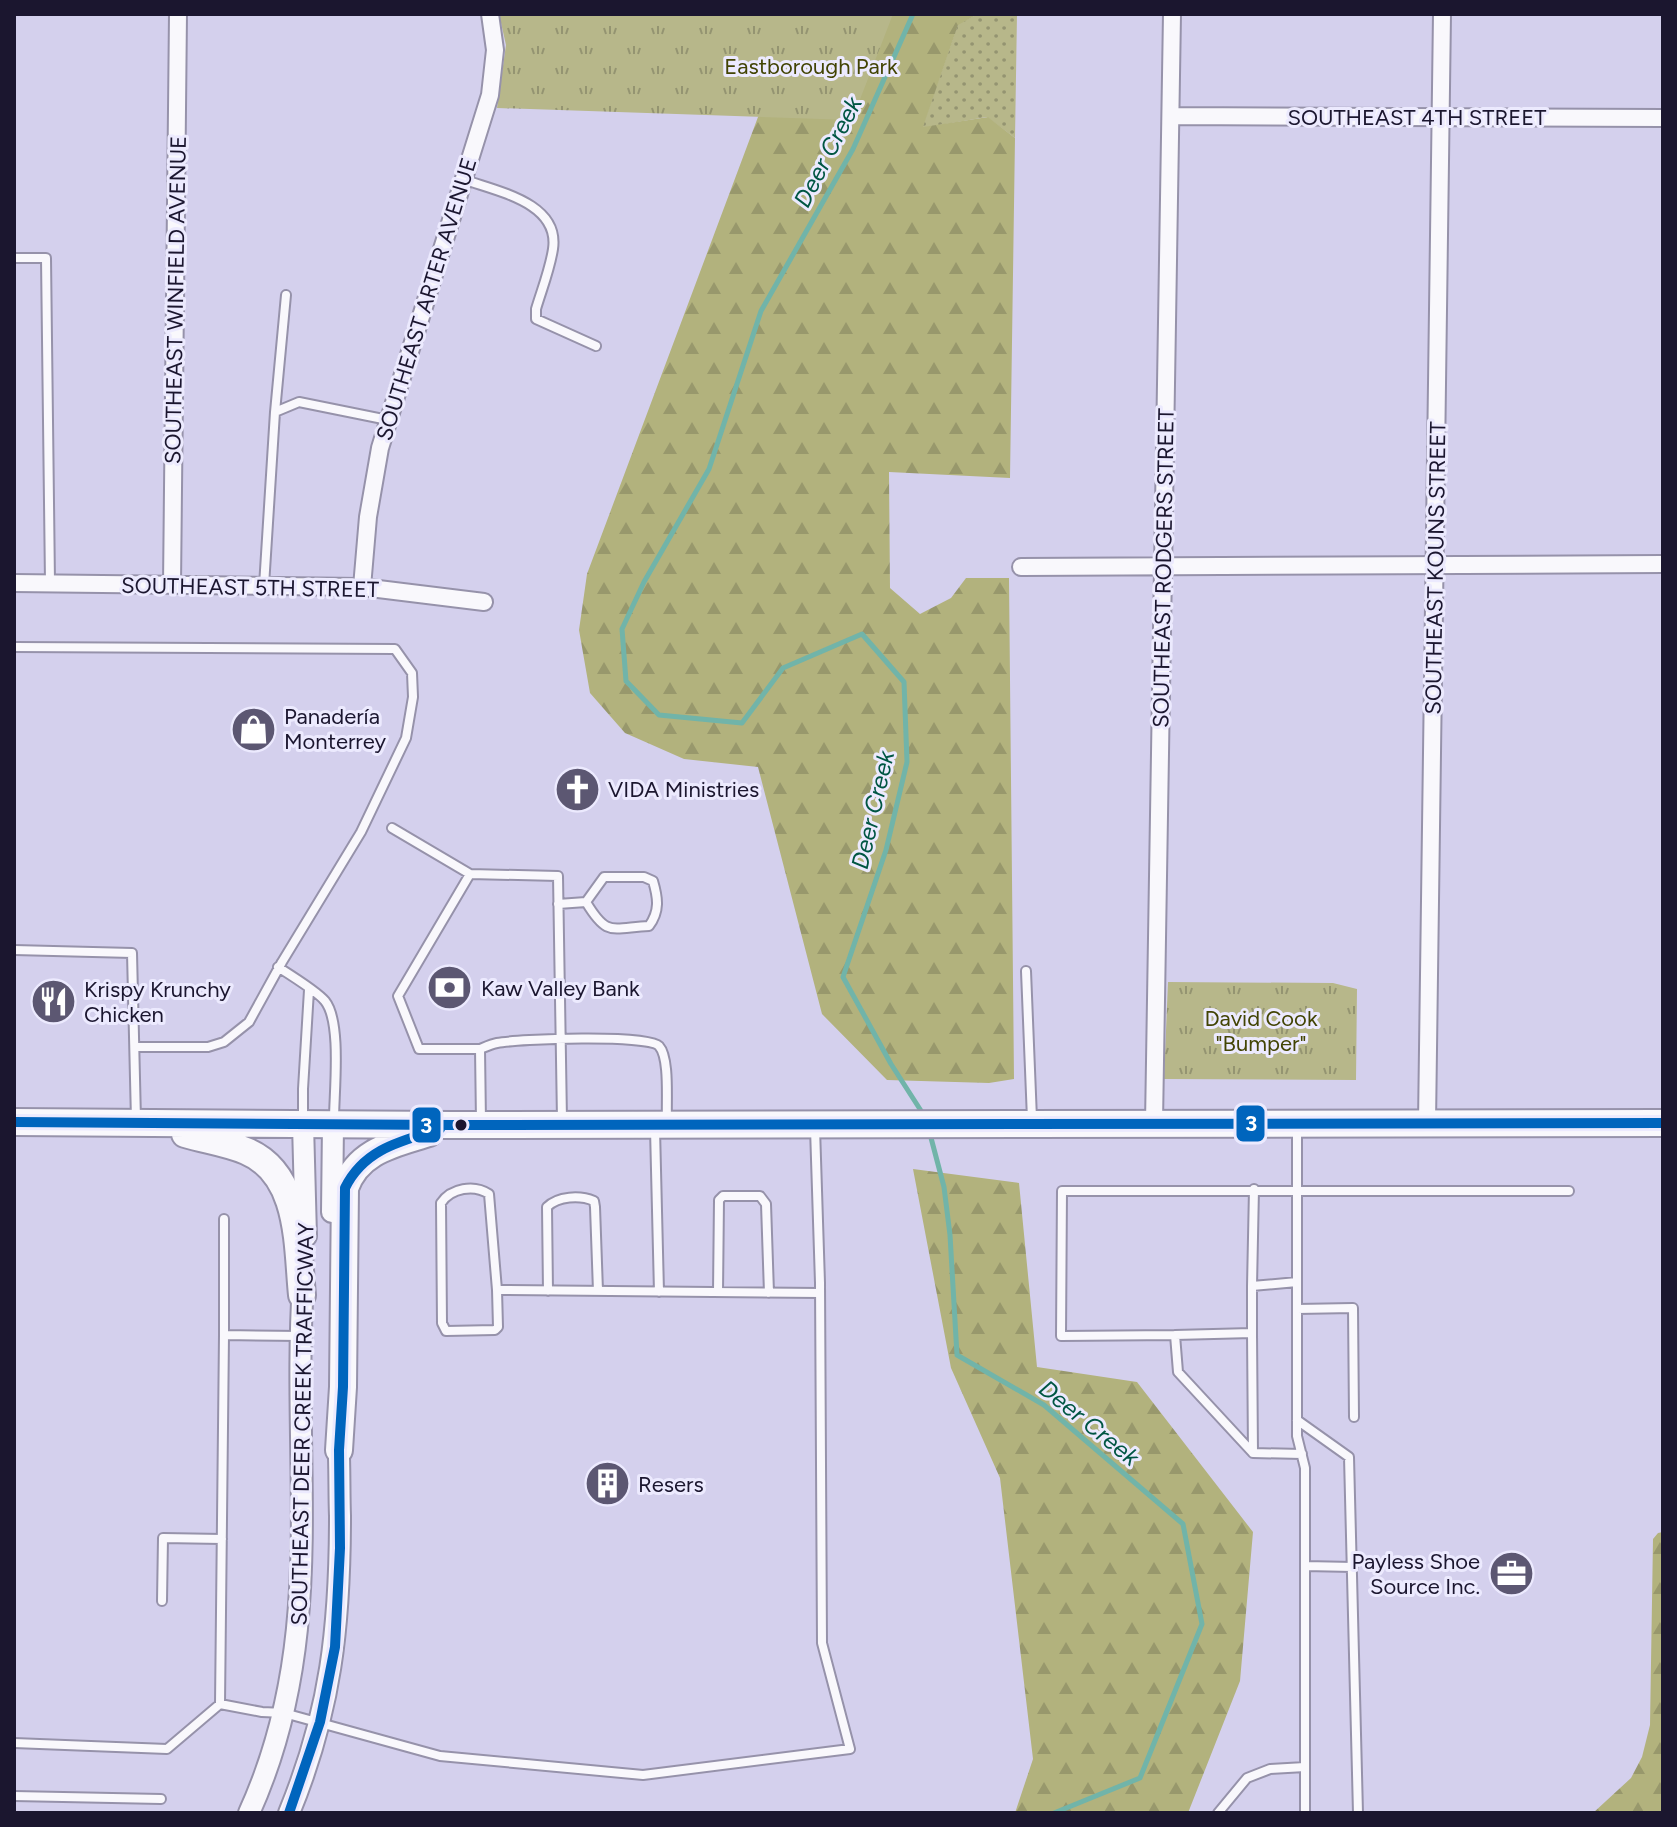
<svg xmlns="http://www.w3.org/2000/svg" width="1677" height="1827" font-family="Figtree,sans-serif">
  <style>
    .grass { fill: url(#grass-dots) }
    .forest { fill: url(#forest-firs) }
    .park { fill: url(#park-tufts) }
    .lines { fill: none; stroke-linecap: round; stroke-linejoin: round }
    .stream { stroke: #71b4a9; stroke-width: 5 }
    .service-casing { stroke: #9692aa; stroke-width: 12 }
    .minor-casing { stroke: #9692aa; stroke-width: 20 }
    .tertiary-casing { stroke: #9692aa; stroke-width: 24 }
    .primary-casing { stroke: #9692aa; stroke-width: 30 }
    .service { stroke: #f9f8fc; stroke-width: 8 }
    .minor { stroke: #f9f8fc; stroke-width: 16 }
    .tertiary { stroke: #f9f8fc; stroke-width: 20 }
    .primary { stroke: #f9f8fc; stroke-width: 26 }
    .bus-1-casing { stroke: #eceafe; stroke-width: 16 }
    .bus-1 { stroke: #0065bd; stroke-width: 10 }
    .bus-dot { fill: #1b162f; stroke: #eceafe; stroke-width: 3 }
    .labels { text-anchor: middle; stroke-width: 6; stroke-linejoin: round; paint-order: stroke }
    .park-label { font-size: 22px; fill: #424404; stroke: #eceafe }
    .street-label { font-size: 22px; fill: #1b162f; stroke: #eceafe }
    .poi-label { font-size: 22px; fill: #1b162f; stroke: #eceafe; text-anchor: start }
    .water-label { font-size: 24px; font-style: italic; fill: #005643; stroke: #eceafe }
    .line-badge { stroke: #eceafe; stroke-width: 3 }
    .badge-label { font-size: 22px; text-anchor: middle; font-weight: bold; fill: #fff }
  </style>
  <defs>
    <pattern id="grass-dots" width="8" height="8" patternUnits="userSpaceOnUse" patternTransform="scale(2)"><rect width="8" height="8" fill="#b7b78a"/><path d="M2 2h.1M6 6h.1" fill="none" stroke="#949471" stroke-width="1.8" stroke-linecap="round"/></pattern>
    <pattern id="forest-firs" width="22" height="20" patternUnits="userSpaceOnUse" patternTransform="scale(2)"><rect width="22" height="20" fill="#b2b27d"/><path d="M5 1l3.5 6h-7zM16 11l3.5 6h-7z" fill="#98986c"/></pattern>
    <pattern id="park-tufts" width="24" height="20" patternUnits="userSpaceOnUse" patternTransform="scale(2)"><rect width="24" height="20" fill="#b7b78a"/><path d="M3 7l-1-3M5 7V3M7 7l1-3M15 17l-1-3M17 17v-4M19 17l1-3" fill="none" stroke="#949471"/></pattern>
  </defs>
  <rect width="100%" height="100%" fill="#d4d0ed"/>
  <!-- grass -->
  <path class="grass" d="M978 14H1017L1015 138 987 117 922 128 958 24Z"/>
  <!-- forest -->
  <path class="forest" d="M842 14H978L958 25 923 127 988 117 1015 138 1010 478 889 472 890 588 920 614 951 598 966 578H1009L1014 1079 989 1083 887 1080 822 1014 758 767 684 759 625 733 590 693 579 630 587 574 758 117 812 46Z
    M913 1169 1019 1183 1037 1367 1137 1382 1253 1532 1240 1681 1188 1813H1015L1033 1759 1000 1478 951 1368Z
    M1663 1532V1813H1593L1631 1778 1642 1757 1650 1725 1653 1539 1658 1533Z"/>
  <!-- park -->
  <path class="park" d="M499 14H893L852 120 497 108 506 45Z
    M1168 982 1333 983 1357 989 1356 1080 1164 1079Z"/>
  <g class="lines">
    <!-- stream -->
    <path class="stream" d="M913 14 853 149 761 311 709 469 644 582 622 629 626 681 659 715 742 723 783 668 862 634 904 682 907 762 886 850 843 977 891 1064 925 1117
      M930 1134 944 1187 950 1235 957 1355 1044 1405 1183 1524 1202 1624 1140 1778 1054 1813"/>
    <defs>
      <path id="service" d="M463 179C495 191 560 202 553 249 550 269 542 289 536 309V319L596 346
        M14 258H46L50 583
        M275 412 286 295
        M264 586 275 412 299 402 388 420
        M14 647 395 649 412 673 413 697 406 738 361 832 282 962 249 1022 224 1042 208 1047H135
        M392 828 470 874 558 876 562 1120
        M470 874 398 996 419 1049H480L481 1122
        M558 904 586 902C607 937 611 928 649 926 660 911 658 898 653 881L644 877H604L586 902
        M14 950 132 953 136 1120
        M278 967C289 974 318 992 325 1001 342 1022 334 1092 334 1120
        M1026 971 1032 1119
        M480 1049C485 1047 492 1044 497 1043 518 1039 648 1034 659 1046 670 1058 666 1102 667 1119
        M303 1121V1089L309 990
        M1297 1127V1436L1305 1468V1813
        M655 1129 659 1292
        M1252 1286 1254 1189
        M497 1290 489 1194C474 1184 451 1188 441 1203L442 1323 446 1331 495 1330 498 1327 497 1290 820 1293
        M548 1291 547 1207C558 1196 580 1195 594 1201L595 1207 598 1291
        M718 1292 719 1200 723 1196H760L766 1204 769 1293
        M1297 1309 1353 1308 1354 1417
        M1252 1333 1253 1453
        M224 1335V1219
        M1175 1335 1252 1333V1286L1297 1282
        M301 1336 224 1335 220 1704 262 1712 284 1713 440 1756 643 1775 850 1749 822 1643 820 1283 815 1128
        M1297 1420 1349 1457 1358 1813
        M1302 1454 1253 1453 1178 1372 1175 1335 1061 1336 1062 1191H1569
        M1305 1566 1353 1567
        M162 1601 163 1538 222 1539
        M14 1743 167 1749 220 1704
        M14 1796 161 1799
        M1218 1813 1247 1778 1270 1769 1305 1767"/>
      <path id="minor" d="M1171 116 1663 118
        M1021 567 1663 564
        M14 583 362 587 484 602
        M172 585 178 14
        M362 587 368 517 380 448 490 95 495 50 490 14
        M1154 1123 1172 14
        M1427 1123 1442 14"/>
      <path id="tertiary" d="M303 1124 306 1236
        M332 1212 333 1124
        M249 1813C329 1637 291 1468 303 1284
        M289 1813C331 1711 340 1626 340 1516 339 1490 340 1463 338 1436"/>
      <path id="primary" d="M14 1122 451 1125 1663 1123
        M185 1134C205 1140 227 1143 246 1151 301 1174 297 1246 302 1295
        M339 1450 343 1387 345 1188C358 1150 395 1144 429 1133"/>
    </defs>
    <!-- service casing -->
    <use href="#service" class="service-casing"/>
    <!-- minor casing -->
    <use href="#minor" class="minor-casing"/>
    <!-- tertiary casing -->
    <use href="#tertiary" class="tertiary-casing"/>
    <!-- primary casing -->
    <use href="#primary" class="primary-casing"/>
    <!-- service -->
    <use href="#service" class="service"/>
    <!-- minor -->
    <use href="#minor" class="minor"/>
    <!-- tertiary -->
    <use href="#tertiary" class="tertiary"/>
    <!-- primary -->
    <use href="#primary" class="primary"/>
    <defs>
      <path id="bus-1" d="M14 1122 451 1125 1663 1123
        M289 1813 320 1722 335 1647 340 1548 339 1450 343 1387 345 1188C364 1149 401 1141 440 1129"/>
    </defs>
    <!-- bus-1 casing -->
    <use href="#bus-1" class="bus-1-casing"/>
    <!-- bus-1 -->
    <use href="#bus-1" class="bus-1"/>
  </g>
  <!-- icons -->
  <defs>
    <symbol id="shop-disc" viewBox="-11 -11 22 22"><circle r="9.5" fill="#5c5772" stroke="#eceafe"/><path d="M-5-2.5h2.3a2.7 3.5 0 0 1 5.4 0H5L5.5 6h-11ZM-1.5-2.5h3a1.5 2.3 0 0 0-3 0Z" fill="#fff"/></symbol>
    <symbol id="church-disc" viewBox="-11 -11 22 22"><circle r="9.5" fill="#5c5772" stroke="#eceafe"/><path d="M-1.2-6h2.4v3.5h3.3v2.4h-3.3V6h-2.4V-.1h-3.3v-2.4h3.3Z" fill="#fff"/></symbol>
    <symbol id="bank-disc" viewBox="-11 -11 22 22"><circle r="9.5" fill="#5c5772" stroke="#eceafe"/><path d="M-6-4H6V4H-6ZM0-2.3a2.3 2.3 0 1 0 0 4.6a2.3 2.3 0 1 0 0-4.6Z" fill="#fff"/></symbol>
    <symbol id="restaurant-disc" viewBox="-11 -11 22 22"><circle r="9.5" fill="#5c5772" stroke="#eceafe"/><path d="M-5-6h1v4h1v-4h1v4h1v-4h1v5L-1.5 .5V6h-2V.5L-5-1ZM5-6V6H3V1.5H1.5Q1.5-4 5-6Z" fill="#fff"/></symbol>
    <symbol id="building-disc" viewBox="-11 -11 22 22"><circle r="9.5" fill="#5c5772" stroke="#eceafe"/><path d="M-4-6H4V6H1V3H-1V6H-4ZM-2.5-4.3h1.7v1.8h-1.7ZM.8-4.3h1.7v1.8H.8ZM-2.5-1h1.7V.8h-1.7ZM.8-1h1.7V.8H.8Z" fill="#fff"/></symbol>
    <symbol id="office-disc" viewBox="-11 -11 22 22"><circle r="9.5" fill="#5c5772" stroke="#eceafe"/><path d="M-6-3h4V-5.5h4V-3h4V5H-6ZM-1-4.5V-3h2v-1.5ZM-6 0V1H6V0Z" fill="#fff"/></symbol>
  </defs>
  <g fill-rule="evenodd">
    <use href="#shop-disc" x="228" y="704" width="51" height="51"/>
    <use href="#church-disc" x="552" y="764" width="51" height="51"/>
    <use href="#bank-disc" x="424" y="962" width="51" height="51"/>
    <use href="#restaurant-disc" x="28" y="976" width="51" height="51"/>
    <use href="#building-disc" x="582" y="1458" width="51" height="51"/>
    <use href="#office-disc" x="1486" y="1548" width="51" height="51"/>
  </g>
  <!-- markers -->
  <circle class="bus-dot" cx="461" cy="1125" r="7"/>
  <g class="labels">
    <!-- park labels -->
    <g class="park-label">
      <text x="811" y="74">Eastborough Park</text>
      <text x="1261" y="1026">David Cook<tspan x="1261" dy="25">"Bumper"</tspan></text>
    </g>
    <!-- street labels -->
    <g class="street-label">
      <text x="1417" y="125">SOUTHEAST 4TH STREET</text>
      <text transform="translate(426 299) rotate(-73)" y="8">SOUTHEAST ARTER AVENUE</text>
      <text transform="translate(175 300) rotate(-89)" y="8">SOUTHEAST WINFIELD AVENUE</text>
      <text transform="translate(1163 568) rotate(-89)" y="8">SOUTHEAST RODGERS STREET</text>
      <text transform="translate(1435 568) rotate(-89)" y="8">SOUTHEAST KOUNS STREET</text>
      <text transform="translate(250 587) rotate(1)" y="8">SOUTHEAST 5TH STREET</text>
      <text transform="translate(302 1424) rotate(-89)" y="8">SOUTHEAST DEER CREEK TRAFFICWAY</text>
    </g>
    <!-- poi labels -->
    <g class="poi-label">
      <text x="284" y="724">Panadería<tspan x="284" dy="25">Monterrey</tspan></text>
      <text x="608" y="797">VIDA Ministries</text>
      <text x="481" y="996">Kaw Valley Bank</text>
      <text x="84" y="997">Krispy Krunchy<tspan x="84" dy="25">Chicken</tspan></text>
      <text x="638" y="1492">Resers</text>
      <text x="1480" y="1569" text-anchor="end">Payless Shoe<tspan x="1480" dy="25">Source Inc.</tspan></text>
    </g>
    <!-- water labels -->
    <g class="water-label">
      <text transform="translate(828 152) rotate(-63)" y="8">Deer Creek</text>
      <text transform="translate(873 810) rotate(-77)" y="8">Deer Creek</text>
      <text transform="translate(1089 1423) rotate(39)" y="8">Deer Creek</text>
    </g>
  </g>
  <g class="line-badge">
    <rect x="1235" y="1104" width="31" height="39" rx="8" fill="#0065bd"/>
    <rect x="411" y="1106" width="31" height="38" rx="8" fill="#0065bd"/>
  </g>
  <g class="badge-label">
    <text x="1251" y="1131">3</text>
    <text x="426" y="1133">3</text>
  </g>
  <!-- border -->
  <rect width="1677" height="1827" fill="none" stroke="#1b162f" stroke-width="32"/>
</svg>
